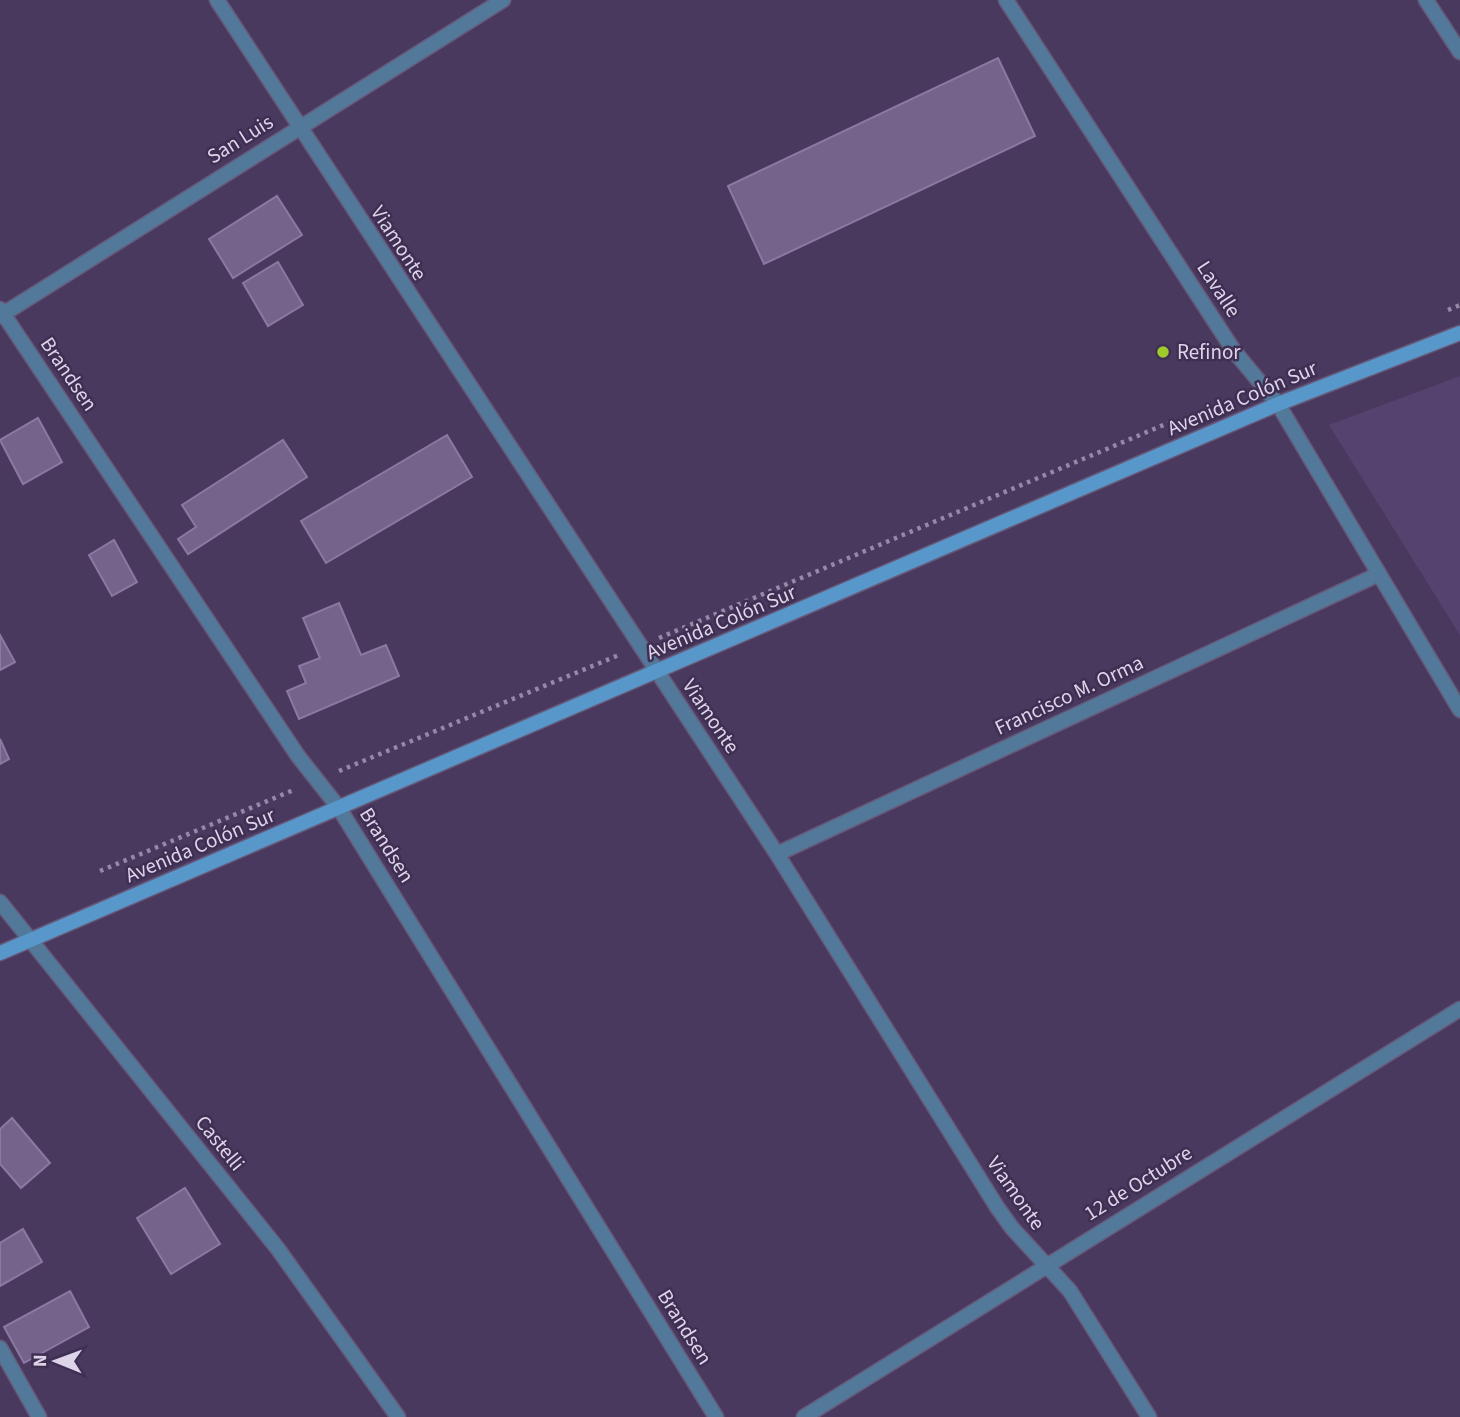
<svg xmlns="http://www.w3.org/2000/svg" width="1460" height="1417" font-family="'Source Sans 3',sans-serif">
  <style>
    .built { fill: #56426e }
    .building { fill: #75638b; stroke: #8a79a2; stroke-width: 2 }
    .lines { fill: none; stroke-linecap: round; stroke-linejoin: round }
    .street-casing { stroke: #67587a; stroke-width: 17 }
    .secondary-casing { stroke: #67587a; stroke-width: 17 }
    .path { stroke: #9689a7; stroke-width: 4.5; stroke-dasharray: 3.5 5; stroke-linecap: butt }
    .street { stroke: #527999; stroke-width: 14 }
    .secondary { stroke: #5797c9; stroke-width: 14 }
    .poi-dot { fill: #a0c92c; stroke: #3f2f53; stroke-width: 2.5 }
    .labels { text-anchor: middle; stroke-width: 5; stroke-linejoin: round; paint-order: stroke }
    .street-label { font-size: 21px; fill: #ddd4ea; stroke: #3f2f53 }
    .poi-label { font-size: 21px; fill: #ddd4ea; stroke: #3f2f53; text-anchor: start }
  </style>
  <rect width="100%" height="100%" fill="#4a395e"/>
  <!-- built -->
  <path class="built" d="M1460 376V635L1329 425Z"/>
  <!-- building -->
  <path class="building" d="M998 58 1035 136 764 264 728 186Z
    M277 196 302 235 233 278 209 239Z
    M278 262 303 305 268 326 243 283Z
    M38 418 62 462 23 484 0 440Z
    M447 435 472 477 326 563 301 521Z
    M283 440 307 477 188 554 178 539 196 527 182 505Z
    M114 540 137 582 112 596 89 555Z
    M339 603 361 655 386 645 399 676 299 719 287 691 306 683 299 666 320 658 303 618Z
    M0 635 15 662 0 670Z
    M0 739 9 759 0 764Z
    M12 1118 50 1163 21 1188 0 1164V1129Z
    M185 1188 220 1244 171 1274 137 1218Z
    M23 1229 42 1262 0 1286V1243Z
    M70 1291 89 1327 24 1363 4 1327Z"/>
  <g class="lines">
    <defs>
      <path id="street" d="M217 0 777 854 997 1207 1012 1228 1070 1291 1149 1417
        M1006 0 1234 351 1278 404 1460 710
        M1426 0 1460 52
        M0 309 298 756 339 808 716 1417
        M0 316 503 0
        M777 854 1379 574
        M0 902 278 1249 398 1417
        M0 1348 39 1417
        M804 1417 1460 1009"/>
      <path id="secondary" d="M0 953 1278 404 1460 333"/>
    </defs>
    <!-- street casing -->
    <use href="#street" class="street-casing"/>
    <!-- secondary casing -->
    <use href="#secondary" class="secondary-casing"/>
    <!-- path -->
    <path class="path" d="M1448 310 1460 305
      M659 638 1173 421
      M339 771 619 655
      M100 871 296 789"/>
    <!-- street -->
    <use href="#street" class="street"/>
    <!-- secondary -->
    <use href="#secondary" class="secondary"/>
  </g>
  <!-- markers -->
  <circle class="poi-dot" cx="1163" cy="352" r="7"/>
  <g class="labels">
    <!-- street labels -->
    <g class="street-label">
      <text transform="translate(240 139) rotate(-32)" y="7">San Luis</text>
      <text transform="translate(399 243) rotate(57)" y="7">Viamonte</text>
      <text transform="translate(1219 289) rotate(57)" y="7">Lavalle</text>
      <text transform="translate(69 374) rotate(56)" y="7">Brandsen</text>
      <text transform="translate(1242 398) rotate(-23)" y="7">Avenida Colón Sur</text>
      <text transform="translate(721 622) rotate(-23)" y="7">Avenida Colón Sur</text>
      <text transform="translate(1069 695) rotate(-25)" y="7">Francisco M. Orma</text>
      <text transform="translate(711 716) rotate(56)" y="7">Viamonte</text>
      <text transform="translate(200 845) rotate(-23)" y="7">Avenida Colón Sur</text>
      <text transform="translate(387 845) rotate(58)" y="7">Brandsen</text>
      <text transform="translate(220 1143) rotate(51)" y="7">Castelli</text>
      <text transform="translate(1138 1183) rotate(-32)" y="7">12 de Octubre</text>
      <text transform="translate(1016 1193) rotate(55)" y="7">Viamonte</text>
      <text transform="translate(685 1327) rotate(58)" y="7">Brandsen</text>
    </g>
    <!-- poi labels -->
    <g class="poi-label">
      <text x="1177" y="359">Refinor</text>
    </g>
  </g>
  <!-- north arrow -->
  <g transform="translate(56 1361) rotate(271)" stroke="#3f2f53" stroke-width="5" paint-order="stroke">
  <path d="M0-5L12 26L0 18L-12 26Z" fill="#ddd4ea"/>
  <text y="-10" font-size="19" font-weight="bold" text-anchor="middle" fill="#ddd4ea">N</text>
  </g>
</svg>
